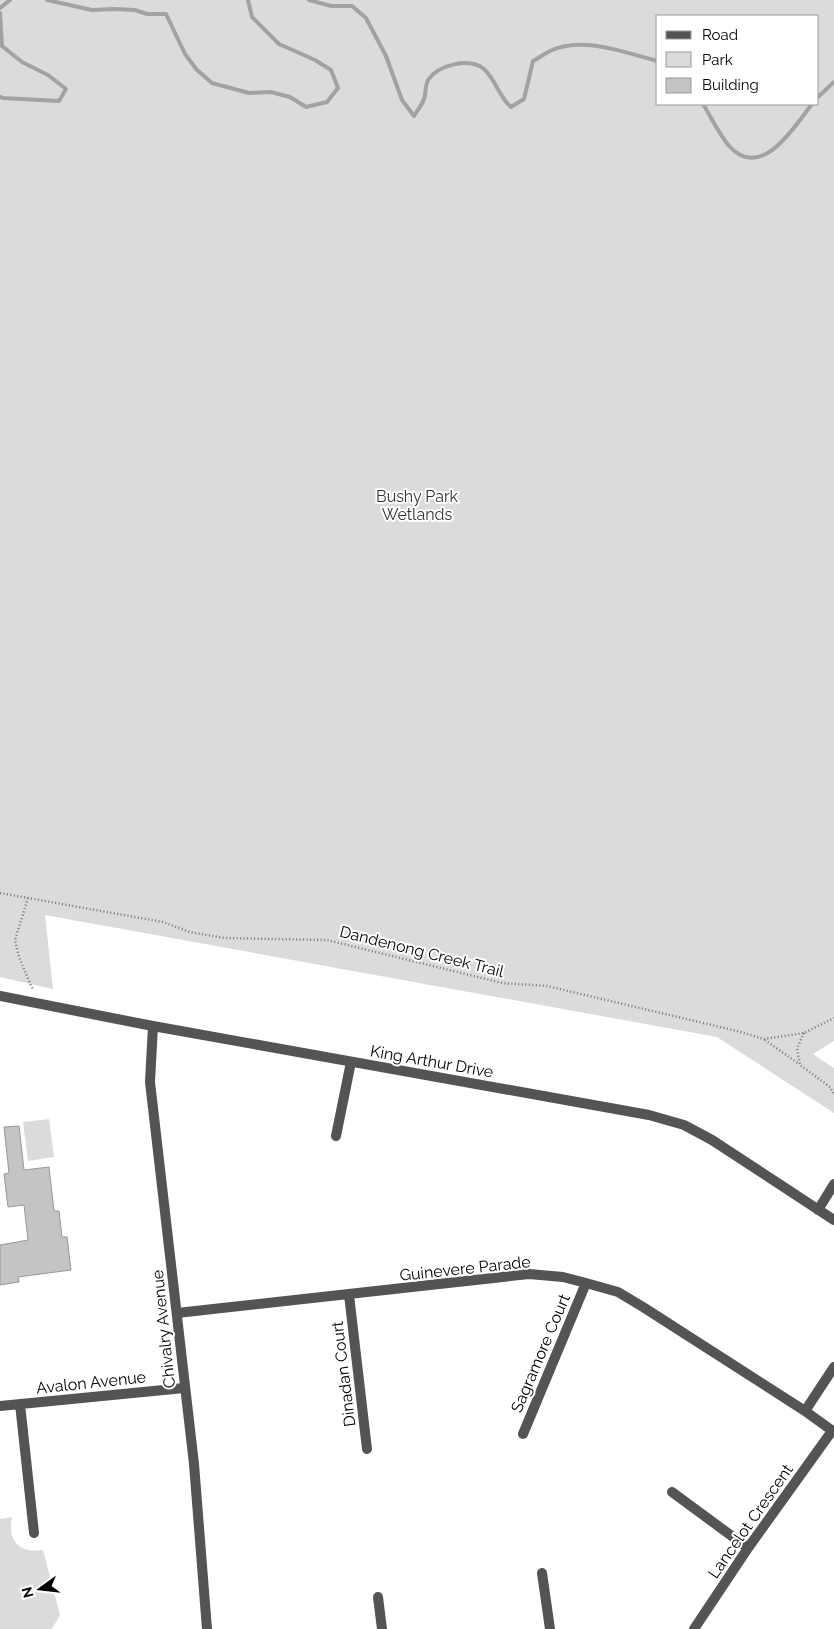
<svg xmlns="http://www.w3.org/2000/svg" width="834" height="1629" font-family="Raleway,sans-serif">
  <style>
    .green { fill: #dbdbdb; fill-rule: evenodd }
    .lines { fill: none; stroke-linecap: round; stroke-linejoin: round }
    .stream { stroke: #a2a2a2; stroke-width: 4 }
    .building { fill: #c4c4c4; stroke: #989898 }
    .path { stroke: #767676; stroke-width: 2.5; stroke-dasharray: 1 2.5; stroke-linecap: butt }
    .minor { stroke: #545454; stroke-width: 10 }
    .labels { text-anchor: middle; stroke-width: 4; stroke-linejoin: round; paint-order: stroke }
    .park-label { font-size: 16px; fill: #323232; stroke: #fff }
    .street-label { font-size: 16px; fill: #000; stroke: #fff }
  </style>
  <rect width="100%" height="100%" fill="#fff"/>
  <!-- green -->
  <path class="green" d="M0 0H834V1041L813 1054 834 1068V1113L717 1037 45 915 53 989 0 977ZM658 16H818V104H658Z
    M49 1119 54 1157 28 1161 23 1122Z
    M12 1517C7 1540 19 1554 43 1550L60 1615 52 1629H0V1519Z"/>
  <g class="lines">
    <!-- stream -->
    <path class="stream" d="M47 0 92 10 114 9 135 10 147 14H166L185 54 197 70 212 83 249 93 271 92 290 97 306 107 327 102 338 88 331 70 315 60 279 44 252 17 248 0
      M309 0 331 6H352L366 18 386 56 402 100 414 116C417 111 422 105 424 99 426 94 425 86 428 80 438 65 469 57 484 69 496 80 499 97 511 107L524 99 533 61C539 58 544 54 550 51 583 36 622 52 654 60L658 62
      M0 8 10 0
      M0 13 2 46 22 62 48 75 66 89 59 101 3 98 0 97
      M818 97 834 82
      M703 104C711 117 720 136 730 147 762 181 795 126 812 104"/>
  </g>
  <!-- building -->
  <path class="building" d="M19 1126 24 1170 49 1167 54 1211H59L62 1237H67L71 1270 18 1277 19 1282 0 1285V1245L28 1240 24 1205 8 1207 4 1174 9 1173 4 1127Z"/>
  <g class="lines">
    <!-- path -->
    <path class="path" d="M0 893 163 922 190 932 224 938 327 940 502 983 547 986 737 1031 764 1039 804 1033 834 1018
      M28 898 15 940 19 957 32 988V991
      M804 1033 797 1048 800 1065 830 1087 834 1094
      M765 1040 799 1064"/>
    <!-- minor -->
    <path class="minor" d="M0 996 153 1026 649 1115 684 1125 712 1140 834 1220
      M153 1026 150 1082 194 1464 207 1629
      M336 1136 351 1062
      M818 1210 834 1184
      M349 1295 367 1449
      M177 1313 529 1274 563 1277 586 1283 618 1292 643 1307 805 1411 834 1432
      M20 1404 34 1533
      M0 1406 184 1388
      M805 1411 834 1367
      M523 1434 586 1283
      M672 1492 748 1548
      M542 1573 550 1629
      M378 1597 382 1629
      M694 1629 748 1548 832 1431"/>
  </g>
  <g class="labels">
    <!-- park labels -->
    <g class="park-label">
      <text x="417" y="502">Bushy Park<tspan x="417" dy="18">Wetlands</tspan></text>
    </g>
    <!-- street labels -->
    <g class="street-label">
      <text transform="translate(422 951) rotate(14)" y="6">Dandenong Creek Trail</text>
      <text transform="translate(432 1061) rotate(10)" y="6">King Arthur Drive</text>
      <text transform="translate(465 1268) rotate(-6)" y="6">Guinevere Parade</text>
      <text transform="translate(163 1329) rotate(-96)" y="6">Chivalry Avenue</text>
      <text transform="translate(540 1353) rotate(-67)" y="6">Sagramore Court</text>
      <text transform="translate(343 1374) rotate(-97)" y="6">Dinadan Court</text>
      <text transform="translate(91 1382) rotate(-6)" y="6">Avalon Avenue</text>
      <text transform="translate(750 1521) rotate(-55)" y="6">Lancelot Crescent</text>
    </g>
  </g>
  <!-- legend -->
  <rect x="656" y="15" width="162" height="90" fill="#ffffff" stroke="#999999"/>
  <rect x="666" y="31" width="25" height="8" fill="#545454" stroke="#999999"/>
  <text x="702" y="40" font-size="15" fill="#000000">Road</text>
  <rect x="666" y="52" width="25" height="15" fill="#dbdbdb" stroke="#999999"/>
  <text x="702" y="65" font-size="15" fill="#000000">Park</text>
  <rect x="666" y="78" width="25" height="15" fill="#c4c4c4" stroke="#999999"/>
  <text x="702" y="90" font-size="15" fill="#000000">Building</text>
  <!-- north arrow -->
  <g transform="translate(40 1589) rotate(255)" stroke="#ffffff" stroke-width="4" paint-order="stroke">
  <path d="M0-4L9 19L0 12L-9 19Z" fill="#000000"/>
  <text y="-8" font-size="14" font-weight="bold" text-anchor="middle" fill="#000000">N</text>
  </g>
</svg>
